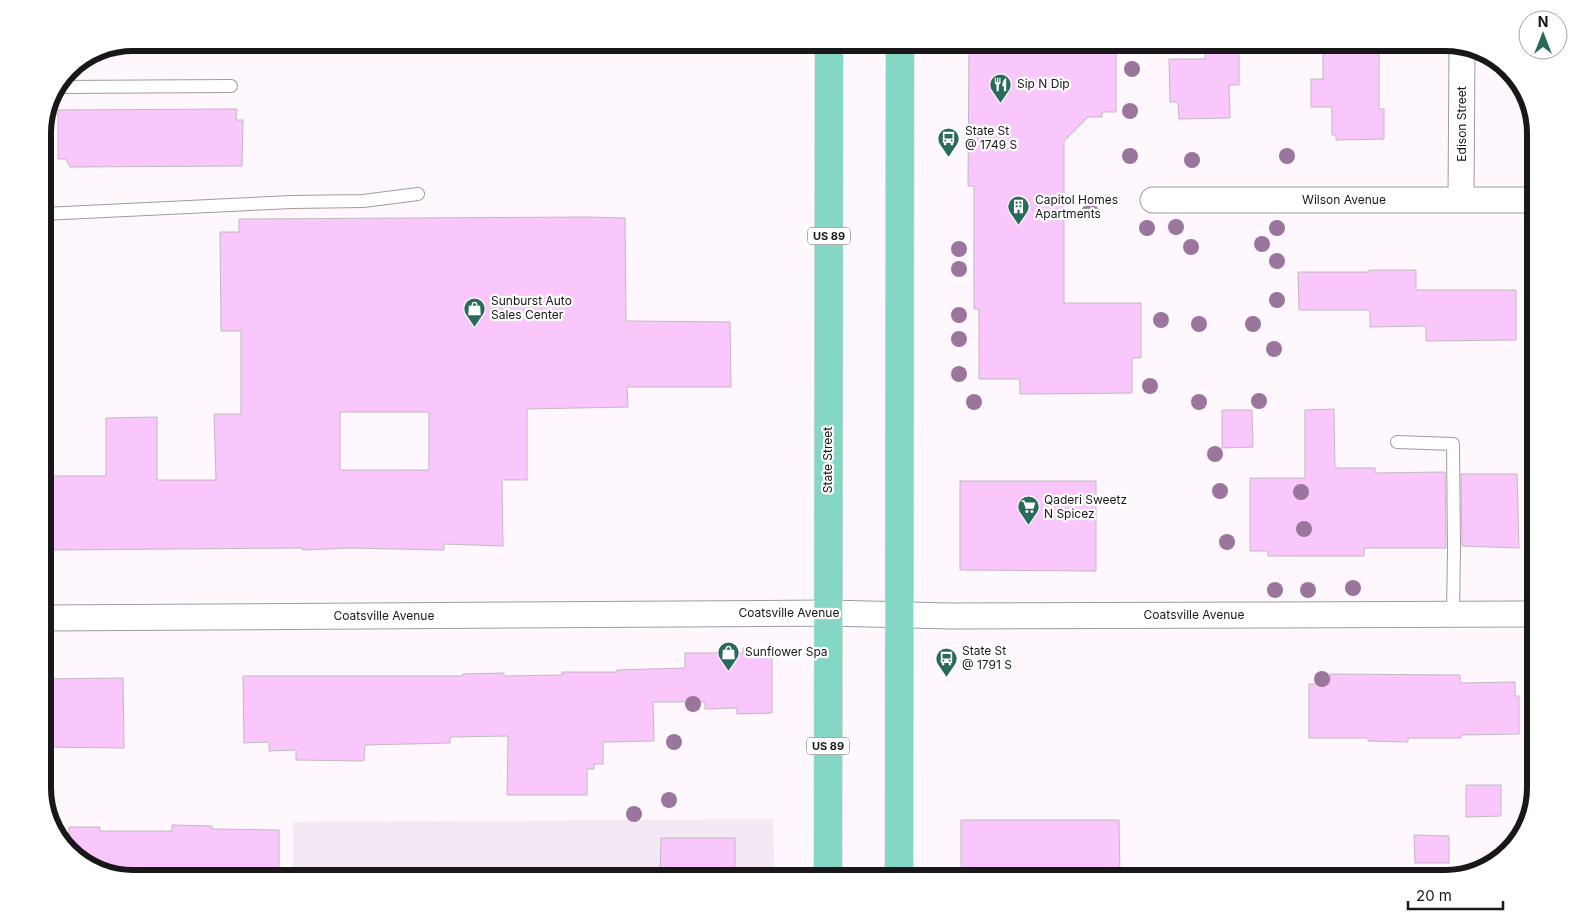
<svg xmlns="http://www.w3.org/2000/svg" width="1578" height="921" font-family="Inter,sans-serif">
  <style>
    .built { fill: #f4e8f4 }
    .building { fill: #fac7fc; stroke: #c0bac0; fill-rule: evenodd }
    .lines { fill: none; stroke-linecap: round; stroke-linejoin: round }
    .service-casing { stroke: #a19aa1; stroke-width: 14 }
    .minor-casing { stroke: #a19aa1; stroke-width: 27 }
    .primary-casing { stroke: #d6d5d6; stroke-width: 29 }
    .service { stroke: #fff; stroke-width: 12 }
    .minor { stroke: #fff; stroke-width: 25 }
    .primary { stroke: #83d7c4; stroke-width: 28 }
    .tree { fill: #9a759c }
    .labels { text-anchor: middle; stroke-width: 4.5; stroke-linejoin: round; paint-order: stroke }
    .shield { fill: #fff; stroke: #5e5d5e; stroke-width: 1 }
    .shield-label { font-size: 11px; font-weight: bold; fill: #191719 }
    .poi-label { font-size: 12px; fill: #191719; stroke: #fff; text-anchor: start }
    .street-label { font-size: 12px; fill: #191719; stroke: #fff }
    .rim { fill: none; stroke: #191719; stroke-width: 6 }
  </style>
  <rect width="100%" height="100%" fill="#fef7fe"/>
  <!-- built -->
  <path class="built" d="M773 819 775 878H293V822Z"/>
  <!-- building -->
  <path class="building" d="M969 42H1116V112H1102V117H1088L1064 141V303H1141V358H1132V393L1020 394V379H979V309H974V186H968Z
    M1323 42H1379V109H1384V139L1336 140V135H1332V107H1311V79H1323Z
    M1205 43H1239V85H1229L1230 118 1179 119 1178 102H1170L1169 59H1205Z
    M237 109 236 120H243L242 166 70 167 66 159H58V110Z
    M587 217 625 218 626 321 730 322 731 387H627L628 407 527 409V480H502L503 546 444 544V550L350 548 303 550V548L43 550V476H106V418L157 417V480H216L214 414H241V331H221L220 232H239V219ZM340 412H429V470H340Z
    M1369 270H1416V290H1516V340L1426 341V326L1370 327V310H1299L1298 272H1369Z
    M1334 409 1335 468H1375V473L1445 472 1446 548H1364V556H1268V551H1250V478H1305V410Z
    M1222 410H1252L1253 447 1222 448Z
    M1461 474H1517L1519 548 1462 546Z
    M960 481H1096V571L960 570Z
    M743 648H772V713L737 714V708L705 709V702H653L654 741 603 742V764H594V769H587V795H507L508 736 450 737V743L365 745 364 761 296 760V750L269 751V742L244 743 243 676H463V674L504 673V676L562 675V672H617V670L685 668V653H743Z
    M1330 674 1460 675V683L1515 682V696H1519V734L1461 735V738H1408V742L1368 741V738H1309V684H1330Z
    M123 678 124 748 43 747V679Z
    M1466 785H1501V816L1466 817Z
    M961 820H1119L1120 878H961Z
    M172 825 212 826V829L279 830V878H239V870L237 869H172V873H111L88 866 69 848V827H100V831H172Z
    M1414 835 1449 836V863H1415Z
    M661 838H735V878H660Z"/>
  <g class="lines">
    <defs>
      <path id="service" d="M61 87 231 86
        M43 214 292 202 363 201 418 194
        M1397 442 1453 444 1454 550 1453 614"/>
      <path id="minor" d="M1153 200H1535
        M1461 200 1462 47
        M43 618 828 613 950 616 1535 614"/>
      <path id="primary" d="M828 878 829 42
        M899 878 900 42"/>
    </defs>
    <!-- service casing -->
    <use href="#service" class="service-casing"/>
    <!-- minor casing -->
    <use href="#minor" class="minor-casing"/>
    <!-- primary casing -->
    <use href="#primary" class="primary-casing"/>
    <!-- service -->
    <use href="#service" class="service"/>
    <!-- minor -->
    <use href="#minor" class="minor"/>
    <!-- primary -->
    <use href="#primary" class="primary"/>
  </g>
  <!-- trees -->
  <g class="tree">
    <circle cx="1132" cy="69" r="8"/>
    <circle cx="1130" cy="111" r="8"/>
    <circle cx="1130" cy="156" r="8"/>
    <circle cx="1287" cy="156" r="8"/>
    <circle cx="1192" cy="160" r="8"/>
    <circle cx="1090" cy="211" r="8"/>
    <circle cx="1176" cy="227" r="8"/>
    <circle cx="1147" cy="228" r="8"/>
    <circle cx="1277" cy="228" r="8"/>
    <circle cx="1262" cy="244" r="8"/>
    <circle cx="1191" cy="247" r="8"/>
    <circle cx="959" cy="249" r="8"/>
    <circle cx="1277" cy="261" r="8"/>
    <circle cx="959" cy="269" r="8"/>
    <circle cx="1277" cy="300" r="8"/>
    <circle cx="959" cy="315" r="8"/>
    <circle cx="1161" cy="320" r="8"/>
    <circle cx="1199" cy="324" r="8"/>
    <circle cx="1253" cy="324" r="8"/>
    <circle cx="959" cy="339" r="8"/>
    <circle cx="1274" cy="349" r="8"/>
    <circle cx="959" cy="374" r="8"/>
    <circle cx="1150" cy="386" r="8"/>
    <circle cx="1259" cy="401" r="8"/>
    <circle cx="974" cy="402" r="8"/>
    <circle cx="1199" cy="402" r="8"/>
    <circle cx="1215" cy="454" r="8"/>
    <circle cx="1220" cy="491" r="8"/>
    <circle cx="1301" cy="492" r="8"/>
    <circle cx="1304" cy="529" r="8"/>
    <circle cx="1227" cy="542" r="8"/>
    <circle cx="1353" cy="588" r="8"/>
    <circle cx="1275" cy="590" r="8"/>
    <circle cx="1308" cy="590" r="8"/>
    <circle cx="1322" cy="679" r="8"/>
    <circle cx="693" cy="704" r="8"/>
    <circle cx="674" cy="742" r="8"/>
    <circle cx="669" cy="800" r="8"/>
    <circle cx="634" cy="814" r="8"/>
  </g>
  <!-- icons -->
  <defs>
    <symbol id="restaurant-pin" viewBox="-11 -11 22 30"><path d="M0 17L-7.5 6A9.5 9.5 0 1 1 7.5 6Z" fill="#296b5b" stroke="#fff"/><path d="M-5-6h1v4h1v-4h1v4h1v-4h1v5L-1.5 .5V6h-2V.5L-5-1ZM5-6V6H3V1.5H1.5Q1.5-4 5-6Z" fill="#fff"/></symbol>
    <symbol id="bus-pin" viewBox="-11 -11 22 30"><path d="M0 17L-7.5 6A9.5 9.5 0 1 1 7.5 6Z" fill="#296b5b" stroke="#fff"/><path d="M-5-6H5V4H4V6H2V4H-2V6H-4V4H-5ZM-3.5-4V0h7V-4ZM-3.5 1.2v1.5H-2V1.2ZM2 1.2v1.5H3.5V1.2Z" fill="#fff"/></symbol>
    <symbol id="building-pin" viewBox="-11 -11 22 30"><path d="M0 17L-7.5 6A9.5 9.5 0 1 1 7.5 6Z" fill="#296b5b" stroke="#fff"/><path d="M-4-6H4V6H1V3H-1V6H-4ZM-2.5-4.3h1.7v1.8h-1.7ZM.8-4.3h1.7v1.8H.8ZM-2.5-1h1.7V.8h-1.7ZM.8-1h1.7V.8H.8Z" fill="#fff"/></symbol>
    <symbol id="shop-pin" viewBox="-11 -11 22 30"><path d="M0 17L-7.5 6A9.5 9.5 0 1 1 7.5 6Z" fill="#296b5b" stroke="#fff"/><path d="M-5-2.5h2.3a2.7 3.5 0 0 1 5.4 0H5L5.5 6h-11ZM-1.5-2.5h3a1.5 2.3 0 0 0-3 0Z" fill="#fff"/></symbol>
    <symbol id="supermarket-pin" viewBox="-11 -11 22 30"><path d="M0 17L-7.5 6A9.5 9.5 0 1 1 7.5 6Z" fill="#296b5b" stroke="#fff"/><path d="M-6-5.5h2.5l.6 2H6L4.5 2H-2.5L-4.4-4H-6ZM-1.5 3.2a1.3 1.3 0 1 0 .1 0ZM3 3.2a1.3 1.3 0 1 0 .1 0Z" fill="#fff"/></symbol>
  </defs>
  <g fill-rule="evenodd">
    <use href="#restaurant-pin" x="988" y="72" width="25" height="34"/>
    <use href="#bus-pin" x="936" y="126" width="25" height="34"/>
    <use href="#building-pin" x="1006" y="194" width="25" height="34"/>
    <use href="#shop-pin" x="462" y="296" width="25" height="34"/>
    <use href="#supermarket-pin" x="1016" y="494" width="25" height="34"/>
    <use href="#shop-pin" x="716" y="640" width="25" height="34"/>
    <use href="#bus-pin" x="934" y="646" width="25" height="34"/>
  </g>
  <g class="labels">
    <!-- shield labels -->
    <g class="shield">
      <rect x="808" y="227.5" width="42" height="17" rx="4"/>
      <rect x="807" y="737.5" width="42" height="17" rx="4"/>
    </g>
    <g class="shield-label">
      <text x="829" y="240">US 89</text>
      <text x="828" y="750">US 89</text>
    </g>
    <!-- poi labels -->
    <g class="poi-label">
      <text x="1017" y="88">Sip N Dip</text>
      <text x="965" y="135">State St<tspan x="965" dy="14">@ 1749 S</tspan></text>
      <text x="1035" y="204">Capitol Homes<tspan x="1035" dy="14">Apartments</tspan></text>
      <text x="491" y="305">Sunburst Auto<tspan x="491" dy="14">Sales Center</tspan></text>
      <text x="1044" y="504">Qaderi Sweetz<tspan x="1044" dy="14">N Spicez</tspan></text>
      <text x="962" y="655">State St<tspan x="962" dy="14">@ 1791 S</tspan></text>
      <text x="745" y="656">Sunflower Spa</text>
    </g>
    <!-- street labels -->
    <g class="street-label">
      <text transform="translate(1462 124) rotate(-90)" y="4">Edison Street</text>
      <text x="1344" y="204">Wilson Avenue</text>
      <text transform="translate(828 460) rotate(-90)" y="4">State Street</text>
      <text x="789" y="617">Coatsville Avenue</text>
      <text x="1194" y="619">Coatsville Avenue</text>
      <text x="384" y="620">Coatsville Avenue</text>
    </g>
  </g>
  <!-- crop -->
  <path d="M0 0H1578V921H0ZM133 51H1445A82 82 0 0 1 1527 133V788A82 82 0 0 1 1445 870H133A82 82 0 0 1 51 788V133A82 82 0 0 1 133 51Z" fill="#fff" fill-rule="evenodd"/>
  <path class="rim" d="M133 51H1445A82 82 0 0 1 1527 133V788A82 82 0 0 1 1445 870H133A82 82 0 0 1 51 788V133A82 82 0 0 1 133 51Z"/>
  <!-- north arrow -->
  <g transform="translate(1543 35)"><circle r="24" fill="#ffffff" stroke="#a3a2a3"/>
  <path d="M0-4L9 19L0 12L-9 19Z" fill="#296b5b"/>
  <text y="-8" font-size="14" font-weight="bold" text-anchor="middle" fill="#191719">N</text>
  </g>
  <!-- scale -->
  <path d="M1408 901v8h95v-8" fill="none" stroke="#191719" stroke-width="2.5"/>
  <text x="1416" y="901" font-size="15" fill="#191719" stroke="#ffffff" stroke-width="4" paint-order="stroke">20 m</text>
</svg>
